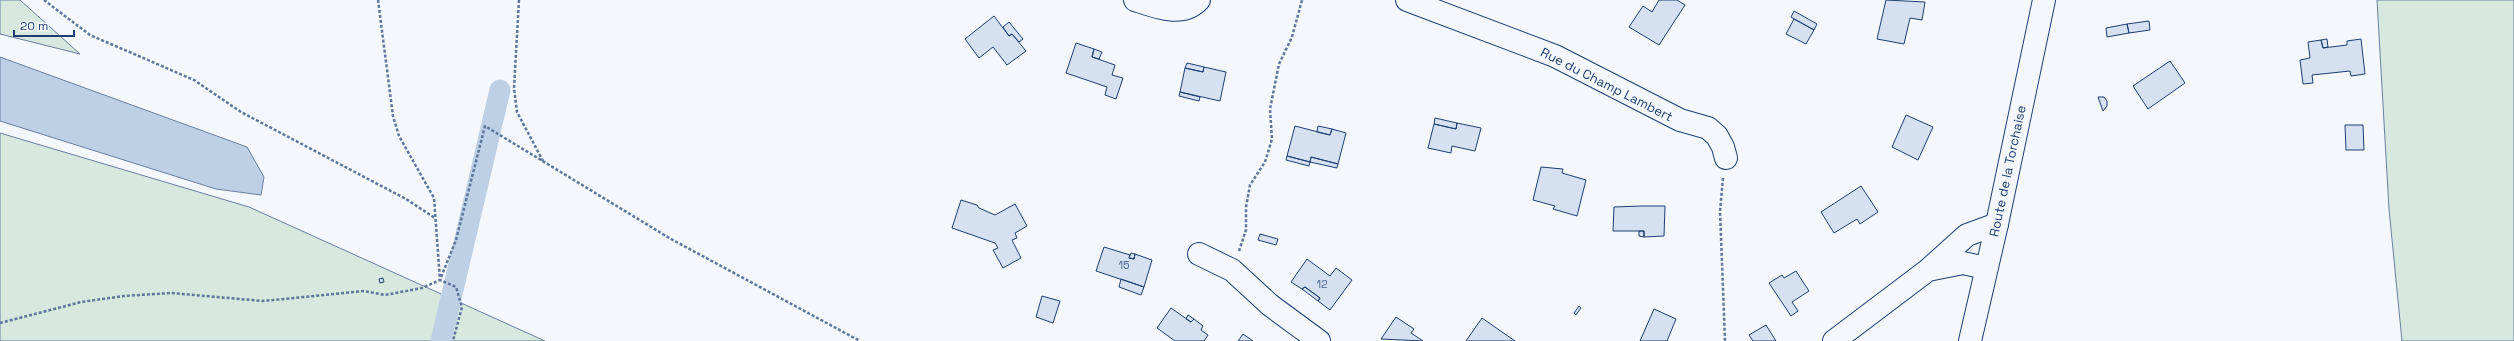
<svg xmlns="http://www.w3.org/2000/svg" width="2514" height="341" font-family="'Space Grotesk',sans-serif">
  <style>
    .green { fill: #d7e8df; stroke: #687fa3 }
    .water { fill: #bed0e5; stroke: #687fa3 }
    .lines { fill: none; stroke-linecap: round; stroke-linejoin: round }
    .canal { stroke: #bed0e5; stroke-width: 21 }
    .building { fill: #d5e0f0; stroke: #1d3f73 }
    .minor-casing { stroke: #1d3f73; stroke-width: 24 }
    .major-casing { stroke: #1d3f73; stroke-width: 24 }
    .path { stroke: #5e769c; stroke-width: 2.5; stroke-dasharray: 3 2; stroke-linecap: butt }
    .minor { stroke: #f4f7fb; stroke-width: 22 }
    .major { stroke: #f4f7fb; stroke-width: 22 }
    .labels { text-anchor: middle; stroke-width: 3; stroke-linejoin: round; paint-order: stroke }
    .number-label { font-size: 11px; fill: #4b6792 }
    .street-label { font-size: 13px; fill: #1d3f73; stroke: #f4f7fb }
  </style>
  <rect width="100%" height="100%" fill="#f4f7fb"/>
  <!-- green -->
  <path class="green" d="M0 0H20L80 54 0 34Z
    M2377 0H2514V341H2402L2389 209Z
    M0 133 249 207 545 341H0Z"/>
  <!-- water -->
  <path class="water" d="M0 57 247 147 264 177 261 195 216 189 0 121Z"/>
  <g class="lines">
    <!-- canal -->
    <path class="canal" d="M441 341 500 90"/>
  </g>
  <!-- building -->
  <path class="building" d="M1659 0H1677L1685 5 1659 45 1629 27 1643 6 1652 12Z
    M1886 0 1925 2 1922 20 1910 18 1904 44 1877 39Z
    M1794 11 1817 24 1814 30 1791 17Z
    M994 16 1009 36 1012 34 1026 51 1007 65 993 47 979 58 965 39Z
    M1794 19 1814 30 1806 44 1786 34Z
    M2149 21 2150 30 2129 33 2127 24Z
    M1009 22 1023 39 1019 42 1012 34 1009 36 1003 27Z
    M2127 24 2129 33 2107 37 2106 28Z
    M2327 39 2328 47 2323 48 2321 40Z
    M2361 39 2365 74 2351 76 2350 71 2312 75 2313 83 2303 84 2300 60 2310 58 2308 42 2321 40 2323 48 2347 45V41Z
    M1076 43 1094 49 1092 57 1115 65 1112 75 1123 78 1116 99 1105 95 1107 87 1066 73Z
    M1094 49 1102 52 1099 59 1092 57Z
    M2170 61 2185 83 2148 109 2133 86Z
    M1187 63 1204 67 1203 72 1185 68Z
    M1204 67 1226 72 1220 101 1180 92 1185 68 1203 72Z
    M1180 92 1200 97 1199 101 1179 96Z
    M2098 97H2104L2107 101V106L2103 111Z
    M1906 115 1933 127 1918 160 1892 147Z
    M1435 118 1457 123 1456 129 1434 124Z
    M1457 123 1481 128 1475 151 1452 146 1451 153 1428 148 1434 124 1456 129Z
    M2345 125H2363L2364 150H2346Z
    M1295 126 1330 135 1332 129 1346 133 1338 164 1311 157 1310 162 1287 156Z
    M1318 126 1332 129 1330 135 1317 132Z
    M1287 156 1310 162 1309 166 1286 160Z
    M1311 157 1338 164 1337 168 1310 162Z
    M1541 167 1563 169 1562 173 1586 180 1577 216 1553 209 1555 206 1533 200Z
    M1861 186 1878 212 1860 224 1857 219 1834 233 1821 212Z
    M961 200 977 205 979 208 995 215 1015 204 1027 226 1015 233 1017 238 1012 240 1021 258 1003 268 993 250 998 248 995 243 952 228Z
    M1641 206H1665L1664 236 1644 237V231H1613L1614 207Z
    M1639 231H1644V237L1639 236Z
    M1260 234 1278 239 1276 245 1258 240Z
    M1104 247 1130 255 1129 258 1134 259 1135 254 1152 260 1144 287 1096 271Z
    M1131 253 1135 254 1134 259 1129 258Z
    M1307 259 1330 276 1336 268 1352 280 1330 310 1318 301 1320 298 1305 287 1302 289 1291 282Z
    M1796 271 1809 291 1792 302 1798 311 1791 316 1769 283 1782 275 1784 278Z
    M383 278 384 282 380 283 379 279Z
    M1121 279 1144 287 1141 295 1119 287Z
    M1305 287 1320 298 1318 301 1302 289Z
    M1042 296 1060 301 1053 323 1036 317Z
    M1579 306 1581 308 1576 315 1574 313Z
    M1171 308 1191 322 1194 319 1203 326 1201 330 1208 335 1204 341H1175L1157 328Z
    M1654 309 1676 319 1667 341H1640Z
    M1188 315 1194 319 1191 322 1186 319Z
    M1396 317 1414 329 1411 333 1423 341 1381 339Z
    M1482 318 1515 341H1466Z
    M1766 325 1776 341H1753L1749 335Z
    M1243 334 1253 341H1238Z"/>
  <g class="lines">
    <defs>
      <path id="minor" d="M1135 0C1156 7 1182 18 1199 0
        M1407 0 1555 56 1680 120 1708 128 1717 136 1723 147 1726 158
        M1199 254 1232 270 1270 305 1319 341
        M1928 270 1963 263 1986 268
        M1834 341 1928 270 1967 235 1997 224"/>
      <path id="major" d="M1970 341 1997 224 2044 0"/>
    </defs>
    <!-- minor casing -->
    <use href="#minor" class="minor-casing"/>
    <!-- major casing -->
    <use href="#major" class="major-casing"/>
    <!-- path -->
    <path class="path" d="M44 0 90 35 194 80 241 112 406 199 435 218
      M378 0 393 116 399 136 434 198 440 280 456 287 462 307 453 341
      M519 0 514 88 517 112 544 163
      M1723 178 1720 211 1725 341
      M1239 251 1246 230V207L1250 185 1265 162 1272 139 1270 109 1279 64 1292 37 1302 0
      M0 323 81 302 124 296 171 293 263 301 364 291 385 295 422 288 440 280 456 240 485 126 671 239 860 341"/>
    <!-- minor -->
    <use href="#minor" class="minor"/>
    <!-- major -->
    <use href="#major" class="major"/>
  </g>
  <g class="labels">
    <!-- number labels -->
    <g class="number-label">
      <text x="1124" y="269">15</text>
      <text x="1322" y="288">12</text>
    </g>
    <!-- street labels -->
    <g class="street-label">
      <text transform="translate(1607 84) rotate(27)" y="5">Rue du Champ Lambert</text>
      <text transform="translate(2007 171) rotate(-78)" y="5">Route de la Torchaise</text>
    </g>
  </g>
  <!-- scale -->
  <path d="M14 30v6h60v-6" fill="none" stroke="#1d3f73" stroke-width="2"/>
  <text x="20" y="30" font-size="12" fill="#1d3f73" stroke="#f4f7fb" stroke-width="3" paint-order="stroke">20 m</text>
</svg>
